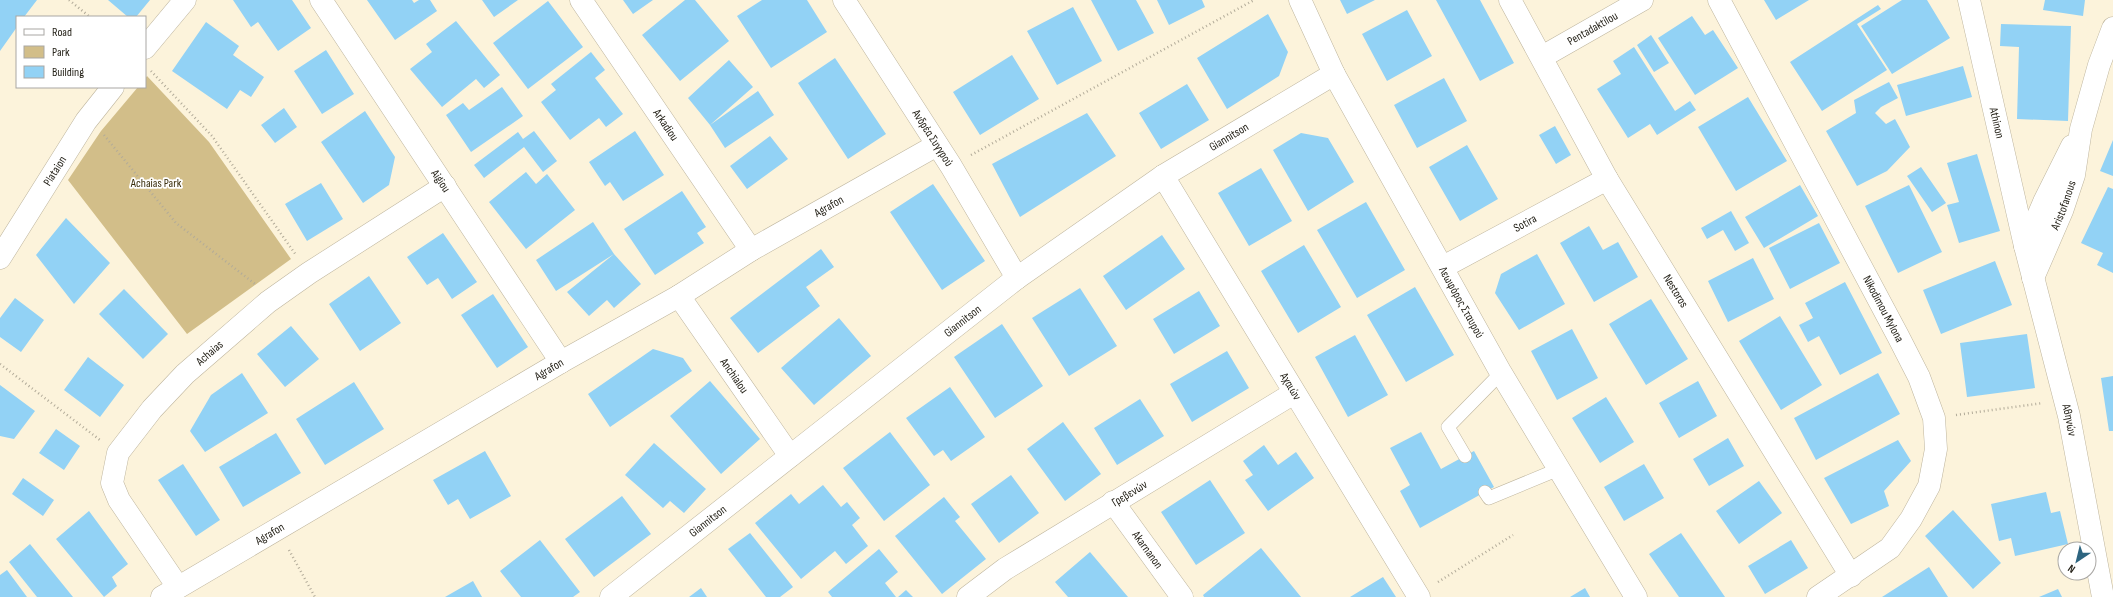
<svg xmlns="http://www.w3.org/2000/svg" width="2113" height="597" font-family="'Sofia Sans Condensed',sans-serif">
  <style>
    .green { fill: #d2be89 }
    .building { fill: #92d2f5 }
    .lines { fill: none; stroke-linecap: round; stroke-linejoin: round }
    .service-casing { stroke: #beb59e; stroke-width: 14 }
    .minor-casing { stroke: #beb59e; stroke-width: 23 }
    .tertiary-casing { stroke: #beb59e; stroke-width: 23 }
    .secondary-casing { stroke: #beb59e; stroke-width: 23 }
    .path { stroke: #b2ab99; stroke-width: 2.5; stroke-dasharray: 1 3; stroke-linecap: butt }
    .service { stroke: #fff; stroke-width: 13 }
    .minor { stroke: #fff; stroke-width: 22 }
    .tertiary { stroke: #fff; stroke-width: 22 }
    .secondary { stroke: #fff; stroke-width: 22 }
    .labels { text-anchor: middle; stroke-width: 3.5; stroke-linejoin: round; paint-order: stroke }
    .street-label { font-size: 12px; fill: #27241b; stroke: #fff }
    .park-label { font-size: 12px; fill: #392d0b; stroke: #fff }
  </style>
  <rect width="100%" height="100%" fill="#fcf3db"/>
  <!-- green -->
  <path class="green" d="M147 76 209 142 291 259 187 334 68 180 101 131 138 87H145V79Z"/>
  <!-- building -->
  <path class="building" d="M0 0H37L24 17H17V27L0 51Z
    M108 0H150L136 17H128Z
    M233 0H292L311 28 278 51 258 22 251 27Z
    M367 0H412L414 3 419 0H430L437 11 395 40Z
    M482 0H518L494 17Z
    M623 0H653L633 14Z
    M685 0H695L729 41 680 81 642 35Z
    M762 0H807L827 32 771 68 737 16Z
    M1091 0H1136L1154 33 1118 51Z
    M1157 0H1202L1205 7 1169 25Z
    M1340 0H1375L1347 14Z
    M1436 0H1480L1514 63 1480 81Z
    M1764 0H1809L1776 20Z
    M1902 0H1927L1950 38 1892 74 1861 26Z
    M2045 0H2085L2083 16 2043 10Z
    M548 1 583 47 528 89 493 43Z
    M1878 5 1881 9 1857 24 1887 70 1822 111 1790 62Z
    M1073 7 1102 61 1057 85 1027 31Z
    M1407 10 1432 56 1387 81 1362 34Z
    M1268 14 1288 52 1279 76 1227 109 1197 58Z
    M1692 16 1705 35 1713 30 1738 68 1695 95 1658 38Z
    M456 21 500 75 484 88 476 79 442 107 410 69 432 52 426 44Z
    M206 22 239 46 233 55 264 77 251 97 240 90 227 109 172 71Z
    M2001 24 2071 26 2068 121 2017 119 2019 47 2000 46Z
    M1651 35 1669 63 1654 72 1637 45Z
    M1634 47 1675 111 1690 101 1696 110 1657 135 1650 124 1628 138 1597 89 1621 74 1613 61Z
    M326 50 354 94 322 114 294 71Z
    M591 52 605 70 595 78 623 114 606 127 599 118 570 140 541 102 556 90 551 84Z
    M1012 55 1039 99 980 135 953 92Z
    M835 58 886 134 848 159 798 83Z
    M729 60 753 87 710 125 688 98Z
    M1963 66 1972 97 1906 116 1897 85Z
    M1444 78 1467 121 1417 148 1394 105Z
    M1889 82 1898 98 1881 107 1875 113 1886 124 1895 119 1910 147 1887 171 1857 186 1826 131 1856 113 1854 100Z
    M1187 84 1209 120 1161 149 1139 113Z
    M502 87 523 116 471 152 446 115 463 103 469 110Z
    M758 91 774 115 725 148 710 125Z
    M1748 97 1787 161 1736 191 1698 127Z
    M284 108 297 127 275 143 261 125Z
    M365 111 395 157 389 185 363 203 321 142Z
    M1087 113 1116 156 1020 217 992 164Z
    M1555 126 1571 155 1556 164 1539 135Z
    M534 131 557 161 543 172 524 147 484 178 474 165 518 132 523 139Z
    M635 131 664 175 623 201 610 182 605 186 589 162Z
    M1301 133 1328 138 1354 182 1308 211 1273 150Z
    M770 136 788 159 747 189 730 166Z
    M2113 140V176L2100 171Z
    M1467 145 1498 199 1460 221 1429 167Z
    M1977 154 2000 231 1959 243 1947 205 1959 202 1947 163Z
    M1921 167 1946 203 1932 212 1907 176Z
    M1261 168 1292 221 1249 246 1218 193Z
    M526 172 536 184 547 174 575 210 526 249 489 202Z
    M321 183 343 219 307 241 285 204Z
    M933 184 985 261 942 290 890 212Z
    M1800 185 1818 216 1764 248 1745 217Z
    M1909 185 1942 252 1898 273 1865 206Z
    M2108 187 2113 189V273L2097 265 2103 253 2081 243Z
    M682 191 706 227 697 233 704 243 655 275 624 229Z
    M1366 202 1405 270 1357 298 1317 230Z
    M1731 211 1749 243 1735 251 1723 230 1707 239 1701 228Z
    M66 218 110 263 74 304 36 255Z
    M593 222 614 254 641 284 614 308 607 300 589 316 567 292 614 254 556 291 536 260Z
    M1819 223 1840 263 1790 289 1769 248Z
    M1589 226 1603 250 1618 242 1638 277 1594 302 1560 243Z
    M443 233 477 282 452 299 438 278 427 285 407 257Z
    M1162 235 1185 269 1126 310 1103 276Z
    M1304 245 1341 307 1298 333 1261 271Z
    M821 249 834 267 806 287 820 306 758 353 730 318Z
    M1537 254 1565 304 1519 330 1495 293 1501 274Z
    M1753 258 1774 299 1728 322 1708 281Z
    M1995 261 2012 305 1941 334 1923 290Z
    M369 276 401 323 360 351 329 304Z
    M1845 282 1882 353 1840 375 1819 336 1808 342 1799 325 1813 318 1805 303Z
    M1415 287 1454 355 1406 382 1367 315Z
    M1080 288 1117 346 1069 376 1032 318Z
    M124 289 168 334 143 359 99 314Z
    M1199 291 1220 326 1174 354 1153 319Z
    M493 294 528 347 497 368 461 315Z
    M15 298 44 320 21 352 0 337V318Z
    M1651 299 1688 359 1646 385 1609 324Z
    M1780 316 1822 385 1781 410 1739 341Z
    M839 318 871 356 814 405 781 368Z
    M1002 324 1043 386 995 418 954 357Z
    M291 326 319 359 285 387 257 354Z
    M1572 329 1598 378 1557 400 1531 351Z
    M2027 334 2035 388 1967 397 1960 343Z
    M1355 335 1388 395 1348 417 1315 357Z
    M653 349 683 358 692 371 610 427 588 394Z
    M1227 351 1249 388 1192 422 1170 384Z
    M88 357 124 385 100 417 64 390Z
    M242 373 268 413 205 452 190 431 211 395Z
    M1878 373 1900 414 1816 460 1794 418Z
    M2113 376V431H2109L2101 378Z
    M710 381 760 439 721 474 670 416Z
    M1698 381 1717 416 1679 438 1659 403Z
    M354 382 384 429 325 465 296 419Z
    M0 385 35 411 14 439 0 436Z
    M950 387 985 437 951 461 943 450 934 456 906 418Z
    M1606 397 1634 442 1600 463 1572 418Z
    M1140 399 1164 436 1117 465 1094 428Z
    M1063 422 1101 474 1065 501 1027 449Z
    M56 429 80 446 64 470 39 453Z
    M890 432 930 485 884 521 843 468Z
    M1421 432 1441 469 1474 451 1494 487 1420 528 1400 491 1410 485 1390 448Z
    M276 433 301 473 243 507 219 467Z
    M1728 438 1744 466 1709 486 1693 459Z
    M1898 440 1911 461 1884 491 1889 506 1851 524 1824 478Z
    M654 443 706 489 684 513 670 501 663 508 625 475Z
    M1264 445 1278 465 1296 452 1314 478 1268 511 1245 480 1253 475 1243 461Z
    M485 451 511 496 470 519 458 499 448 505 433 480Z
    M183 464 220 520 196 536 158 480Z
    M1644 464 1664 498 1624 521 1604 487Z
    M1011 475 1039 513 999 543 971 504Z
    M23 478 54 500 43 516 12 494Z
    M1210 480 1245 533 1196 565 1161 512Z
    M1759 481 1782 513 1739 544 1716 511Z
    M823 485 841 507 847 502 860 518 852 525 868 546 846 564 835 551 801 579 755 523 791 494 799 504Z
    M2046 492 2051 513 2060 511 2068 544 2015 556 2011 538 1999 541 1991 504Z
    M622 496 651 534 594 577 565 539Z
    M944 497 960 517 955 521 986 559 942 594 895 536Z
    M1953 510 2001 563 1973 589 1925 536Z
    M89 511 128 564 112 577 117 586 104 597 56 539Z
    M750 533 793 587 780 597H766L728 549Z
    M1681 533 1725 597H1679L1649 554Z
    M540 540 580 592 573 597H521L500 571Z
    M1791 540 1808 568 1765 594 1748 566Z
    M30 544 73 597H37L9 562Z
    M1261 548 1301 597H1204L1203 595Z
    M879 549 898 572 885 583 896 597H832L828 592Z
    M1090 552 1128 597H1068L1055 582Z
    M1929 567 1948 597H1882Z
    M7 570 27 597H0V575Z
    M1383 577 1396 597H1350Z
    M473 581 482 597H445Z
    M701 588 707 597H689Z
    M1585 588 1590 597H1570Z
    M2058 589 2062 597H2039Z
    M906 590 913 597H898Z"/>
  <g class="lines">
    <defs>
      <path id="service" d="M1465 456 1448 427 1501 373
        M1485 492 1489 498 1559 469"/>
      <g id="minor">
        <path id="s1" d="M321 0 561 362"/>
        <path id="s2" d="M581 0 751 250"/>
        <path id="s3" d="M844 0 951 166 1017 278"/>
        <path id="s4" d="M1510 0 1607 179 1851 576"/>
        <path id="s5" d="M1719 0 1898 336 1919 377 1934 418 1936 449 1929 486 1911 519 1890 548 1818 597"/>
        <path d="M145 48 185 0"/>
        <path id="s6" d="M1542 57 1642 0"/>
        <path id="s7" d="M1163 176 1419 597"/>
        <path id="s8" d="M0 258 86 121 113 87"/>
        <path id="s9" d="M1443 267 1607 179"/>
        <path id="s10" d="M679 296 790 456"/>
        <path id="s11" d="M1113 502 1182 597"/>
        <path id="s12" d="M178 587 119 500 112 483 118 453 152 409 185 374 268 302 309 273 445 186"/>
        <path id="s13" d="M162 597 561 362 679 296 751 250 937 145"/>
        <path id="s14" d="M968 597 1005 569 1294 393"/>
      </g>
      <g id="tertiary">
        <path id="s15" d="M1969 0 2025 246 2069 416 2103 597"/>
        <path d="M2025 246 2044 202 2072 146"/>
        <path id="s16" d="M2033 278 2062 211 2074 175 2081 129 2099 65 2113 28"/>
        <path id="s17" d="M611 597 1017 278 1163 176 1334 74"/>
      </g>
      <g id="secondary">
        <path id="s18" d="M1300 0 1334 74 1501 373 1636 597"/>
      </g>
    </defs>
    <!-- service casing -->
    <use href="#service" class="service-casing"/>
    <!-- minor casing -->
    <use href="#minor" class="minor-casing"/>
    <!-- tertiary casing -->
    <use href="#tertiary" class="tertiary-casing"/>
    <!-- secondary casing -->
    <use href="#secondary" class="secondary-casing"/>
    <!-- path -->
    <path class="path" d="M69 0 90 17
      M151 71 212 136 296 255
      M104 135 176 223 255 284
      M971 155 1254 0
      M0 364 100 440
      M1956 415 2043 403
      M289 550 315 597
      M1438 582 1513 535"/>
    <!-- service -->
    <use href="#service" class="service"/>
    <!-- minor -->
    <use href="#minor" class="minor"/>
    <!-- tertiary -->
    <use href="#tertiary" class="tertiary"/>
    <!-- secondary -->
    <use href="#secondary" class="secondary"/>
  </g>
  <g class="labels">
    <!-- street labels -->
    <g class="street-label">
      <text dy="4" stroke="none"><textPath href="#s6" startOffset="58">Pentadaktilou</textPath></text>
      <text dy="4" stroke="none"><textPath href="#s15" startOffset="126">Athinon</textPath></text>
      <text dy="4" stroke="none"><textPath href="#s2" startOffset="151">Arkadiou</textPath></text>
      <text dy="4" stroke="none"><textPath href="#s17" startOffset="771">Giannitson</textPath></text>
      <text dy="4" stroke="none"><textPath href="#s3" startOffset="164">Ανδρέα Συγγρού</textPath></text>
      <text dy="4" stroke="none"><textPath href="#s8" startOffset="103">Plataion</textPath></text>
      <text dy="4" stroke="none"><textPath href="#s1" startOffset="217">Aigiou</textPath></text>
      <text dy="4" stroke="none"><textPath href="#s16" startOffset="79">Aristofanous</textPath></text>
      <text dy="4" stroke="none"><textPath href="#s13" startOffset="773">Agrafon</textPath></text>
      <text dy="4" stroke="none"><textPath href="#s9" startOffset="93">Sotira</textPath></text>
      <text dy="4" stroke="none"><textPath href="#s4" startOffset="335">Nestoros</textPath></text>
      <text dy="4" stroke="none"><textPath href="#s18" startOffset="343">Λεωφόρος Σταυρού</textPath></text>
      <text dy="4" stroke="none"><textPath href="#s5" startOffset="350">Nikodimou Mylona</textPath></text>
      <text dy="4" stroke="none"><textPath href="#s17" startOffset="447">Giannitson</textPath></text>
      <text dy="4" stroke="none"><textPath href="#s12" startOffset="290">Achaias</textPath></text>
      <text dy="4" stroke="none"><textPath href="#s13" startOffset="449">Agrafon</textPath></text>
      <text dy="4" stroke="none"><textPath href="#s10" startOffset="97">Anchialou</textPath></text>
      <text dy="4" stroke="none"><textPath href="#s7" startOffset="246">Αχαιών</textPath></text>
      <text dy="4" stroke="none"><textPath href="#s15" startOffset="432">Αθηνών</textPath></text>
      <text dy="4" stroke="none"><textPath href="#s14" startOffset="192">Γρεβενών</textPath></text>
      <text dy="4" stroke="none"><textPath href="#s17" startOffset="123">Giannitson</textPath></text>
      <text dy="4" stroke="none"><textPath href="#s13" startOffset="125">Agrafon</textPath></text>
      <text dy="4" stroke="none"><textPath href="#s11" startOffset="59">Akarnanon</textPath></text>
    </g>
    <!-- park labels -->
    <g class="park-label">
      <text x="156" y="187">Achaias Park</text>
    </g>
  </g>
  <!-- legend -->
  <rect x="16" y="16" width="130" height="72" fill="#ffffff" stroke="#a9a7a4"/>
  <rect x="24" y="29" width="20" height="6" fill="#ffffff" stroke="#a9a7a4"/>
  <text x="52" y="36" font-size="12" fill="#27241b">Road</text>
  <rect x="24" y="46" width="20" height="12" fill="#d2be89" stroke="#a9a7a4"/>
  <text x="52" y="56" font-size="12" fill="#27241b">Park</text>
  <rect x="24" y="66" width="20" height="12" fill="#92d2f5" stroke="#a9a7a4"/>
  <text x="52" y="76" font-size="12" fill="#27241b">Building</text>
  <!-- north arrow -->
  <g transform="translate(2077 561) rotate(215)"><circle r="19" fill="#ffffff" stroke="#a9a7a4"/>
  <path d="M0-3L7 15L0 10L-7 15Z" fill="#2e6580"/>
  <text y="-6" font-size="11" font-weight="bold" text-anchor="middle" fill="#27241b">N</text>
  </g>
</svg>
